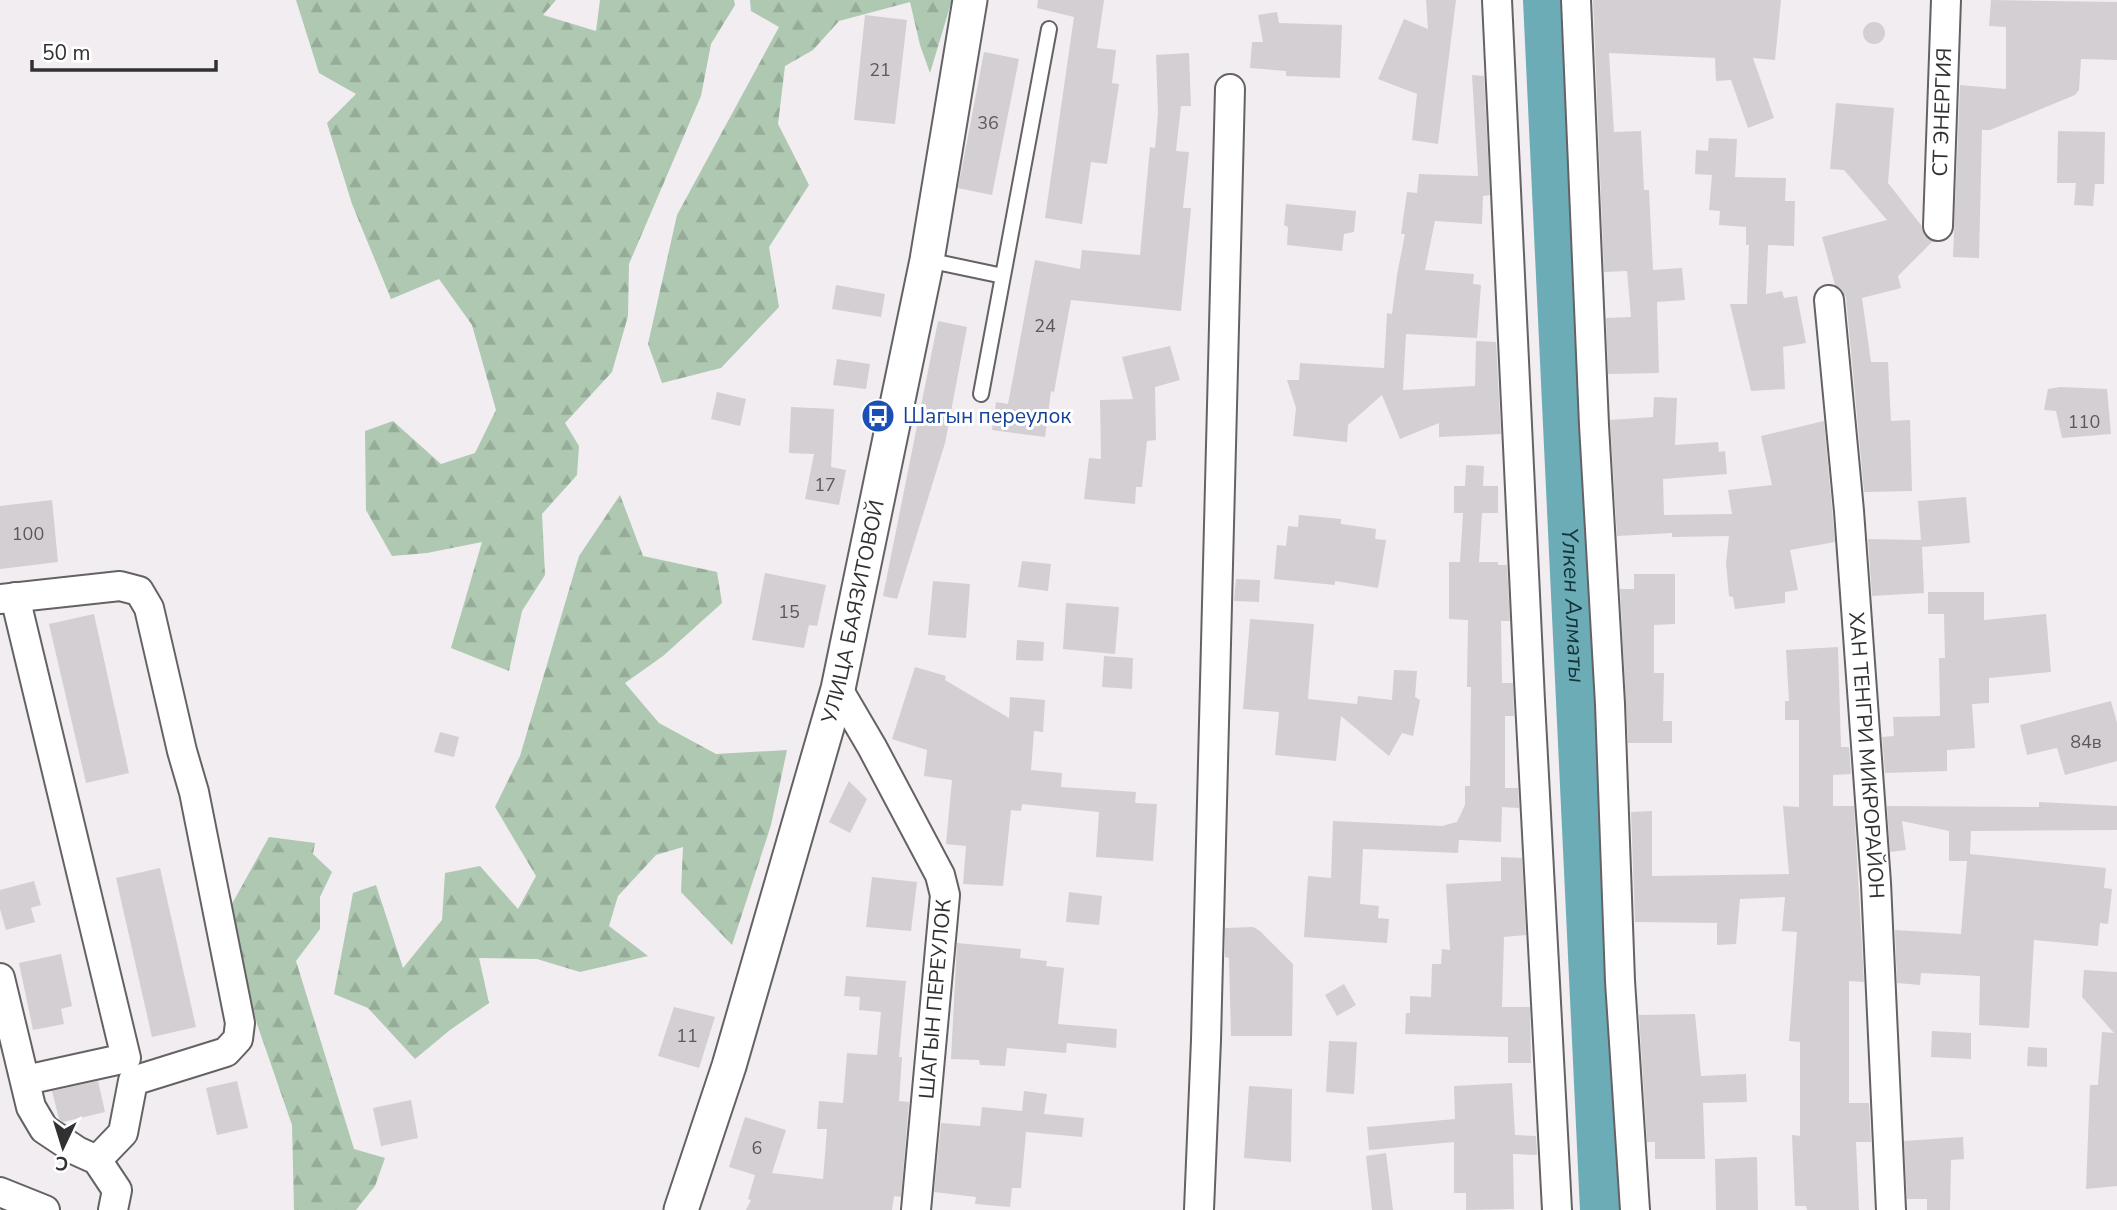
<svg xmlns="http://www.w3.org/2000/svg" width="2117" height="1210" font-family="'Nunito Sans',sans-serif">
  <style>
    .forest { fill: url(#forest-firs) }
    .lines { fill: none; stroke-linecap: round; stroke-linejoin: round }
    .river { stroke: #6cacb6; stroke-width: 44 }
    .building { fill: #d4cfd2 }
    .service-casing { stroke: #656266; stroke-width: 18 }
    .minor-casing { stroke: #656266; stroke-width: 32 }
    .tertiary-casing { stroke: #656266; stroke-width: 37 }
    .service { stroke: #fff; stroke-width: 14 }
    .minor { stroke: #fff; stroke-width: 28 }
    .tertiary { stroke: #fff; stroke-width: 33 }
    .labels { text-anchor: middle; stroke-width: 6; stroke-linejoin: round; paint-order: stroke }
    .number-label { font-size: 18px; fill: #5a585a }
    .street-label { font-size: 21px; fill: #313032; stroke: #fff }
    .transit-label { font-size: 21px; fill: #164399; stroke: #fff; text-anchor: start }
    .water-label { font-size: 23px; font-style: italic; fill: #133438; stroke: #fff }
  </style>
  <defs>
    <pattern id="forest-firs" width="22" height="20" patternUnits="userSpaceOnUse" patternTransform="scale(1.75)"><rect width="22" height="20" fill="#aec8b1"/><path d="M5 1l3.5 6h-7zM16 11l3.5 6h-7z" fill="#96ac99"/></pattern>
  </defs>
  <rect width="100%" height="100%" fill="#f1edf1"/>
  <!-- forest -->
  <path class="forest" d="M296 0H556L543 15 596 31 600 0H734L735 5 711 44 701 96 629 264 628 316 612 372 565 423 579 446 577 475 542 514 545 575 522 611 509 671 451 648 482 542 427 553 392 556 366 510 365 431 393 421 441 464 475 453 496 410 472 325 439 279 391 299 352 204 327 123 356 94 319 73Z
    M750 0H952L930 73 920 45 910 2 839 21 813 50 785 66 778 124 809 185 769 247 779 307 721 368 662 383 648 344 677 215 779 27 751 11Z
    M620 495 643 556 717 572 722 603 663 656 625 683 659 723 716 754 787 750 771 825 732 945 681 892 683 847 656 855 618 896 609 926 648 956 580 972 537 959 479 958 489 1003 450 1030 415 1059 368 1008 334 994 353 893 376 885 403 968 442 920 445 873 480 866 518 909 536 876 495 807 520 756 579 556Z
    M269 837 315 843 313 854 332 872 320 897V929L296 961 354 1149 385 1158 375 1186 356 1210H294L292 1125 257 1024 227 913Z"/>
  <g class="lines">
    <!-- river -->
    <path class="river" id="s1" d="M1545 0 1602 1210"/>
  </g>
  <!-- building -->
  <path class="building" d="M1038 0H1104L1097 48 1116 50 1112 83 1119 84 1107 164 1091 162 1082 224 1045 218 1074 17 1037 8Z
    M1426 0H1456L1438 144 1412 140 1417 94 1378 79 1404 19 1428 29Z
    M1593 0H1781L1775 60 1753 58 1774 118 1748 128 1731 80 1716 81 1715 58 1609 53 1614 132 1641 131 1644 190H1649L1653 270 1682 268 1685 300 1657 302 1659 373 1608 374 1606 318 1631 317 1627 271 1604 272Z
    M1991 0 2117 2V60L2081 59 2079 90 2075 95 1990 130H1982L1979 258 1953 257 1960 85 2006 89V27L1989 26Z
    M1277 12 1279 23 1342 25 1340 78 1286 76V71L1250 68 1252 42H1263L1258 15Z
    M865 15 907 20 895 124 854 120Z
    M1863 33a11 11 0 1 1 22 0a11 11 0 1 1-22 0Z
    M984 52 1019 59 992 195 958 188Z
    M1189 53 1191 106H1181L1176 151 1189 152 1183 208H1191L1181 311 1071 300 1054 392 1051 391 1045 437 992 430 996 402 1008 404 1035 260 1080 269 1082 250 1140 255 1150 147 1155 148 1158 113 1156 55Z
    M1472 75 1484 76 1490 195 1483 196 1482 224 1435 221 1425 270 1474 274 1473 284 1481 285 1477 338 1406 334 1403 390 1475 386 1476 341 1496 342 1501 434 1439 437V423L1400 439 1382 395 1348 425 1347 442 1293 436 1296 408 1287 380H1299L1300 363 1384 368 1387 313 1392 314 1397 275 1405 234H1401L1407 192 1417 193 1419 174 1478 176Z
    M1836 103 1894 108 1888 183 1921 225 1924 234 1933 241 1898 276 1901 288 1862 298 1871 362H1888L1891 421 1910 420 1912 491 1864 492 1846 298 1842 290 1835 285 1822 237 1887 220 1844 170 1830 169Z
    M2058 131 2105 132 2104 184H2095L2093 206 2074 205 2076 183H2057Z
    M1709 138 1737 139 1735 177 1786 178 1785 201H1795L1794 246 1768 245 1766 294 1782 291 1784 298 1797 296 1806 343 1783 347 1785 389 1751 391 1730 304H1747L1749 245H1746V227L1719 225 1720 211 1709 210 1712 175 1695 174 1696 150 1708 151Z
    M1286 204 1356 211 1354 232 1344 234 1342 251 1287 245 1288 227 1284 225Z
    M836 285 885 294 881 317 832 309Z
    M938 321 967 327 945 443 897 599 883 596Z
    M1170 346 1180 380 1155 387 1156 440 1147 441 1142 487H1136L1135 504 1084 499 1089 458 1101 459 1100 400 1133 399 1122 357Z
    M837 359 870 364 866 389 833 385Z
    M2060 387 2107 389 2111 434 2062 438 2056 411 2044 410 2048 389Z
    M717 392 746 399 740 426 711 419Z
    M1654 397 1677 398 1675 445 1718 442 1719 452 1725 451 1727 474 1663 479 1664 515 1732 514 1728 490 1772 485 1761 436 1824 421 1835 542 1790 550 1798 590 1785 592V603L1735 609 1733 597 1729 596 1726 563 1729 536 1672 537V533L1617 536 1610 420 1653 417Z
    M791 407 834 409 831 467 846 470 839 505 805 499 814 454 789 453Z
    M1466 465 1484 466 1483 486H1498V513H1482L1479 562H1498V565H1507L1510 621H1501L1502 683H1513L1514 716H1505V788H1518L1519 808 1502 807 1501 842 1459 840 1458 853 1363 849 1360 904 1379 906 1378 918 1389 919 1387 943 1304 937 1308 876 1331 878 1333 821 1442 826 1457 822 1465 805V786H1470L1471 687H1467L1468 620 1449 619V562H1460L1463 513H1454V486H1465Z
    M1966 497 1970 543 1922 547 1924 593 1872 596 1868 539 1921 540 1918 501Z
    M52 500 58 562 0 569V506Z
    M1299 515 1341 519V524L1376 529 1375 539 1386 540 1378 588 1335 581V585L1274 579 1277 545 1286 546 1288 526 1298 527Z
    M1022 561 1051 564 1048 591 1018 587Z
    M765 573 826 585 817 626 809 625 804 648 752 640Z
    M1634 574H1675V624L1654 625V673H1664L1663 721H1672V743H1628L1620 589H1634Z
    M1236 579 1260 580 1259 602 1234 601Z
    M933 581 970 584 966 638 928 635Z
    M1928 592H1984V620L2046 614 2051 672 1989 678V703L1972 704 1975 748 1947 750V771L1885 773 1882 737 1894 736 1893 717 1940 716 1939 658H1945L1944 614H1928Z
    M1066 603 1119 607 1115 654 1063 649Z
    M94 614 129 773 86 783 49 624Z
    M1250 619 1314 624 1308 699 1357 704 1358 696 1392 700 1394 670 1417 671 1415 697 1420 700 1413 736 1402 733 1389 756 1341 716 1336 761 1275 755 1279 712 1243 709Z
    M1017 640 1044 642 1043 661 1016 660Z
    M1838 647 1841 747H1849L1851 774 1833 775V806H1854L1864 982 1849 981V1103H1869L1871 1142H1856L1859 1210H1807L1806 1206H1795L1792 1135 1800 1136V1042L1789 1041 1797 932 1782 931 1785 897 1740 899 1736 944 1717 945V923L1635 922 1631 812 1652 811V876L1789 874 1783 806 1799 807V720H1785V701H1789L1786 650Z
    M1104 656 1133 658 1132 689 1102 687Z
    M915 667 946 676 945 680 1009 718 1010 697 1045 700 1043 732 1034 731 1031 770 1062 773 1061 787 1136 792 1135 803 1157 804 1153 861 1096 857 1099 812 1022 804 1021 811 1011 810 1003 886 963 884 966 846 946 844 952 780 924 776 927 750 892 739Z
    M2111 701 2117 723V761L2065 775 2057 748 2027 755 2020 725Z
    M440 732 459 737 454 757 434 752Z
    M849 781 867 799 850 833 829 822Z
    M2039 802 2117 806V830L1971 831 1970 854 2106 868 2104 888 2112 889 2108 924 2100 923 2098 946 2034 940 2029 1028 1979 1025 1980 976 1921 973 1920 985 1897 983 1895 930 1961 934 1967 861H1949V831L1902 821 1906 850 1890 852 1887 806 2039 807Z
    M1501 857 1522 858 1526 935 1504 937 1502 1007H1530L1531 1063H1508V1037L1405 1034 1406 1013H1410V996L1431 997 1432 964H1441L1442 949 1450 950 1446 884 1501 881Z
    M160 868 196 1027 152 1037 116 878Z
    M872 877 917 882 911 931 866 927Z
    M34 881 41 905 31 908 35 922 6 930 0 909V890Z
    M1069 892 1102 896 1099 925 1066 922Z
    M1253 927 1260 931 1293 964 1292 1036H1231L1229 958 1225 957V928Z
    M957 943 1021 949 1020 958 1047 961 1046 966 1064 968 1058 1024 1117 1029 1116 1048 1067 1043 1066 1053 1007 1048 1005 1066 980 1065 979 1060 951 1059Z
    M61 954 72 1006 61 1009 64 1024 33 1030 19 963Z
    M2084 970 2117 972V1186L2086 1189 2090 1085H2098L2102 1032 2114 1033 2082 997Z
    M846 976 906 981 899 1057H902L899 1101 909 1102 901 1197 894 1196 892 1210H746L751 1200 748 1199 755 1175 729 1167 745 1117 786 1130 772 1173 823 1179 827 1129H817L819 1101 843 1103 847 1053 877 1055 881 1012 859 1010 860 997 844 996Z
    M1344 984 1356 1005 1337 1016 1325 995Z
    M674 1007 715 1017 699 1068 658 1056Z
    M1695 1014 1701 1076 1746 1074 1747 1102 1703 1103 1705 1159H1655V1142H1647L1639 1015Z
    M1932 1031 1971 1033V1059L1931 1057Z
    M1329 1041 1357 1042 1354 1094 1326 1092Z
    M2028 1047 2047 1048V1067L2027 1066Z
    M98 1081 105 1112 63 1122 59 1119 52 1091Z
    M237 1081 248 1128 217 1135 206 1088Z
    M1512 1083 1515 1135 1536 1136 1537 1155 1513 1154 1514 1209 1466 1210V1193H1454V1142L1369 1150 1367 1127 1455 1119 1454 1086Z
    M1249 1086 1292 1089 1291 1162 1244 1158Z
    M1024 1091 1047 1094 1044 1114 1084 1118 1082 1137 1026 1132 1021 1188H1012L1010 1207 975 1204 976 1197 934 1192 941 1123 980 1126 982 1107 1022 1111Z
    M411 1100 418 1138 381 1146 373 1108Z
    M1963 1137 1964 1159 1951 1160 1950 1210H1927V1199H1907L1904 1141Z
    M1386 1153 1393 1210H1372L1366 1156Z
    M1757 1157 1758 1210H1716L1715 1159Z"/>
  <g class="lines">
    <defs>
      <path id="service" d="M927 260 1003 276
        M981 394 1049 29"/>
      <g id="minor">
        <path d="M1497 0 1530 701 1557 1210"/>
        <path d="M1576 0 1594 425 1610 704 1620 981 1635 1210"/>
        <path id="s2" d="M1938 226 1946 0"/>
        <path id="s3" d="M1829 300 1849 511 1876 883 1891 1210"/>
        <path d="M15 597 126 1058 26 1080"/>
        <path d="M0 599 120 586 139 591 149 608 182 751 194 792 240 1023 238 1039 226 1052 133 1081 123 1133 97 1160"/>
        <path d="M838 689 872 747 940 875 945 895 916 1210"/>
        <path d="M0 978 31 1107 44 1129 77 1151 97 1160 117 1190 113 1210"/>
        <path d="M0 1192 45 1210"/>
        <path d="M1199 1210 1206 1040 1230 89"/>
      </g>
      <g id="tertiary">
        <path id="s4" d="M681 1210 729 1066 838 689 927 260 970 0"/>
      </g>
    </defs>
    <!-- service casing -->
    <use href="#service" class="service-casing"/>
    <!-- minor casing -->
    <use href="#minor" class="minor-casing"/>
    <!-- tertiary casing -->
    <use href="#tertiary" class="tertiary-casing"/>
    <!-- service -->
    <use href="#service" class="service"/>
    <!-- minor -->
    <use href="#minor" class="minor"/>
    <!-- tertiary -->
    <use href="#tertiary" class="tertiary"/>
  </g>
  <!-- icons -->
  <defs>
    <symbol id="bus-disc" viewBox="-11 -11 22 22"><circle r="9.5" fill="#1a4fb4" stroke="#fff"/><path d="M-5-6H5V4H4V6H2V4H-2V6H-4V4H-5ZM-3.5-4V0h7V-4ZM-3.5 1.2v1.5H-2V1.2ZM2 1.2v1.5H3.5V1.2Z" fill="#fff"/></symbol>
  </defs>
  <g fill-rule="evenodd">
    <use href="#bus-disc" x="859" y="397" width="38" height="38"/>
  </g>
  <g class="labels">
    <!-- number labels -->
    <g class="number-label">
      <text x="880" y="76">21</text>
      <text x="988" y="129">36</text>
      <text x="1045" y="332">24</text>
      <text x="2084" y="428">110</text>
      <text x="825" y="491">17</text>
      <text x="28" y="540">100</text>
      <text x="789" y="618">15</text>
      <text x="2086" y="748">84в</text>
      <text x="687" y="1042">11</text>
      <text x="757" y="1154">6</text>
    </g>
    <!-- street labels -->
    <g class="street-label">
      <text dy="7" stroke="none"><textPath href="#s2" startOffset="114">СТ ЭНЕРГИЯ</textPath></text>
      <text dy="7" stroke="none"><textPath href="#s4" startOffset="623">УЛИЦА БАЯЗИТОВОЙ</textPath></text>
      <text dy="7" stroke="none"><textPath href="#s3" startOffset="457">ХАН ТЕНГРИ МИКРОРАЙОН</textPath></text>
      <text transform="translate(935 999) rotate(-85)" y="7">ШАГЫН ПЕРЕУЛОК</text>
    </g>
    <!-- transit labels -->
    <g class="transit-label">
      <text x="903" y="423">Шагын переулок</text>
    </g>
    <!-- water labels -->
    <g class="water-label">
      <text dy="8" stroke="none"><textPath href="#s1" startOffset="606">Үлкен Алматы</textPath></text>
    </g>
  </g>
  <!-- north arrow -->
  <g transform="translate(63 1147) rotate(184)" stroke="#ffffff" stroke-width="5" paint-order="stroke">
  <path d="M0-5L12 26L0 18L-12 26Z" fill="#313032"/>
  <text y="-10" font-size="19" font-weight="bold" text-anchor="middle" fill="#313032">С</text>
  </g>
  <!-- scale -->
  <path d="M32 60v10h184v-10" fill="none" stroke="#313032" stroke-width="3.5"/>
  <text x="42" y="60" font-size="21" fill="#313032" stroke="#ffffff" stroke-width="5" paint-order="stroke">50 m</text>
</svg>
